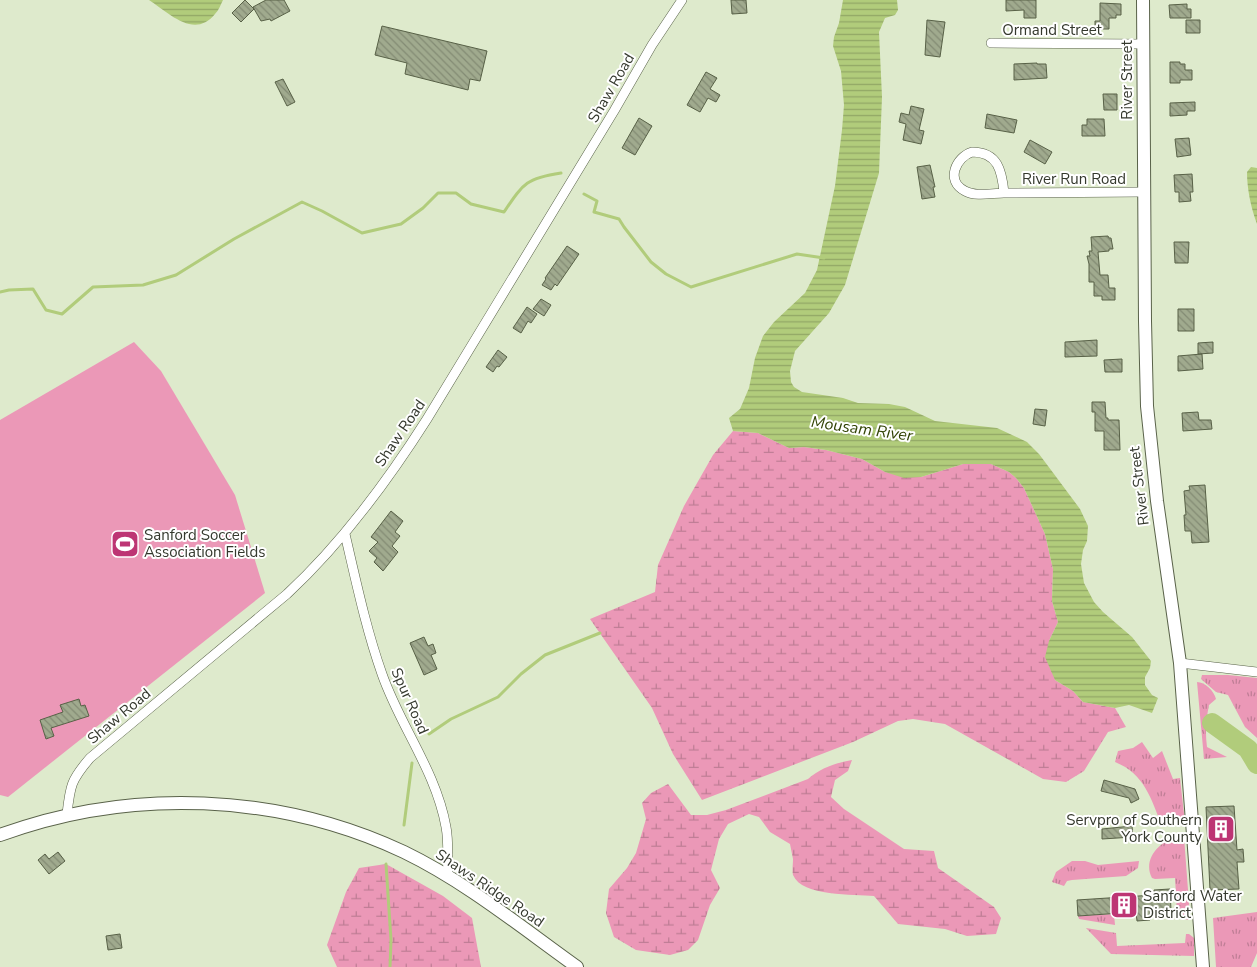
<svg xmlns="http://www.w3.org/2000/svg" width="1257" height="967" font-family="'Nunito Sans',sans-serif">
  <style>
    .grass { fill: url(#grass-tufts) }
    .wetland { fill: url(#wetland-marsh) }
    .garden { fill: #eb98b7 }
    .water { fill: url(#water-rules) }
    .lines { fill: none; stroke-linecap: round; stroke-linejoin: round }
    .stream { stroke: #b1cc7b; stroke-width: 3 }
    .river { stroke: #b1cc7b; stroke-width: 20 }
    .building { fill: url(#building-back-hatch); stroke: #586147 }
    .street-casing { stroke: #596249; stroke-width: 10 }
    .secondary-casing { stroke: #596249; stroke-width: 14 }
    .street { stroke: #fff; stroke-width: 9 }
    .secondary { stroke: #fff; stroke-width: 12 }
    .labels { text-anchor: middle; stroke-width: 4; stroke-linejoin: round; paint-order: stroke }
    .street-label { font-size: 15px; fill: #34382d; stroke: #fff }
    .poi-label { font-size: 15px; fill: #34382d; stroke: #fff; text-anchor: start }
    .water-label { font-size: 16px; font-style: italic; fill: #324305; stroke: #fff }
  </style>
  <defs>
    <pattern id="grass-tufts" width="24" height="20" patternUnits="userSpaceOnUse" patternTransform="scale(1.25)"><rect width="24" height="20" fill="#eb98b7"/><path d="M3 7l-1-3M5 7V3M7 7l1-3M15 17l-1-3M17 17v-4M19 17l1-3" fill="none" stroke="#bf7d95"/></pattern>
    <pattern id="wetland-marsh" width="20" height="14" patternUnits="userSpaceOnUse" patternTransform="scale(1.25)"><rect width="20" height="14" fill="#eb98b7"/><path d="M1 5h8M5 5V1M11 12h8M15 12V8" fill="none" stroke="#bf7d95"/></pattern>
    <pattern id="water-rules" width="6" height="5" patternUnits="userSpaceOnUse" patternTransform="scale(1.25)"><rect width="6" height="5" fill="#b1cc7b"/><path d="M0 2.5h6" fill="none" stroke="#91a765"/></pattern>
    <pattern id="building-back-hatch" width="6" height="6" patternUnits="userSpaceOnUse" patternTransform="scale(1.25)"><rect width="6" height="6" fill="#a0aa8e"/><path d="M-1 5l2 2M0 0l6 6M5-1l2 2" fill="none" stroke="#838b74"/></pattern>
  </defs>
  <rect width="100%" height="100%" fill="#deeacc"/>
  <!-- grass -->
  <path class="grass" d="M1202 675H1228L1257 678V738L1245 727 1228 695 1216 692 1201 679Z
    M1197 682C1205 682 1214 691 1216 699L1209 705C1206 720 1205 732 1207 747L1227 757 1204 759Z
    M1142 742 1153 758 1162 751 1173 779 1180 778 1185 823 1162 826C1151 799 1145 774 1115 762L1118 751 1133 748Z
    M1178 836 1184 837 1189 903 1188 920 1183 918V911H1177L1175 878 1155 879 1152 878C1142 859 1160 841 1178 836Z
    M1072 861H1085L1098 865 1139 861 1138 868 1126 876 1072 880 1067 881 1064 886 1052 882 1056 872Z
    M1257 912V953L1251 967H1216L1213 918Z
    M1114 914 1115 925 1079 919 1078 916Z
    M1086 928 1116 933 1117 946 1185 943 1186 934H1189L1194 938V956L1111 954Z"/>
  <!-- wetland -->
  <path class="wetland" d="M733 431 758 433 789 448 804 447 826 450 862 459 885 472 921 477 963 464 978 463 991 464 1009 472 1016 478 1024 488 1045 534 1053 569 1052 601 1058 622 1049 641 1055 680 1073 691 1083 702 1115 708 1126 727 1108 732 1084 771 1066 782 1043 779 945 724 913 719 898 721 853 742 702 800 673 754 652 708 590 619 655 592 658 565 684 506 713 455Z
    M852 760 848 771 835 780 831 797 844 809 904 849 934 851 938 868 994 907 1001 918 996 934 967 936 945 929 898 924 874 896C854 894 802 897 793 875 792 871 793 864 793 859 792 854 791 849 790 844L770 832 759 817 749 814 728 824 719 839 711 870 720 888 710 905 698 940 688 950 670 955 636 950 614 937 606 913 609 889 627 868 636 853 646 819 642 803 651 793 668 784 691 815H707L726 810 808 779C821 768 835 763 852 760Z
    M386 864 443 896 472 918 481 967H337L327 945 346 892 359 868Z"/>
  <!-- garden -->
  <path class="garden" d="M134 342 161 371 235 495 265 593 8 797 0 795V420Z"/>
  <!-- water -->
  <path class="water" d="M149 0H223C221 4 219 10 215 14 194 40 168 12 149 0Z
    M843 0H897L898 10 895 15 885 18 879 32 882 97 879 173 845 285 829 313 795 351 790 371 791 382 794 387 802 392 843 398 858 403 889 404 905 407 935 421 997 428 1027 442 1039 454 1054 474 1080 509 1088 526 1087 541 1083 550 1081 564 1084 583 1094 602 1103 612 1132 637 1151 661 1150 668 1145 677V685L1152 695 1158 698 1152 713 1129 705 1115 708 1083 702 1073 691 1055 680 1045 657 1049 641 1058 622 1052 601 1053 569 1045 534 1024 488 1016 478 1009 472 991 464H963L921 477 904 478 885 472 862 459 826 450 804 447 789 448 758 433 733 431 729 418 740 409 749 388 755 358 763 336 774 322 805 293 817 270 835 186 842 130 844 105 841 71 833 46 834 37 839 23Z
    M1251 167 1257 168V224C1251 208 1247 189 1247 172Z"/>
  <g class="lines">
    <!-- stream -->
    <path class="stream" d="M584 194 597 201 594 212 619 219 624 227 651 262 666 274 691 287 797 254 824 258
      M0 292 9 290 33 289 46 310 62 314 93 287 143 285 176 275 234 239 302 202 322 211 362 233 401 224 423 208 438 193H456L471 204 504 212C523 184 526 178 561 173
      M429 734 451 719 498 697 521 674 545 655 600 633
      M404 825 412 763
      M386 864 391 940 390 967"/>
    <!-- river -->
    <path class="river" d="M1212 723 1248 749 1257 764"/>
  </g>
  <!-- building -->
  <path class="building" d="M245 0 254 9 241 22 232 13Z
    M266 0H284L290 11 271 21 270 19 261 21 253 7Z
    M731 0H746L747 13 732 14Z
    M1006 0H1036V18H1024V10L1006 11Z
    M1100 3 1121 4V15H1116V18H1109V29H1095V21H1100Z
    M1187 4V9H1191V18H1170L1169 5Z
    M927 20 945 22 940 57 925 55Z
    M1186 20H1200V33H1186Z
    M382 26 487 51 480 81 470 79 468 90 405 74 407 63 375 55Z
    M1170 62H1180V64H1185V70H1192V80H1180V83H1170Z
    M1037 63V64H1046L1047 78 1014 80V64Z
    M706 72 717 78 710 89 720 95 716 102 708 98 700 112 687 105Z
    M283 79 295 102 287 106 275 82Z
    M1103 94H1117V110H1104Z
    M1195 102V111H1187V115L1170 116V103Z
    M911 106 924 109 919 130 924 131 921 144 903 140 906 124 899 122 901 113 909 115Z
    M987 114 1017 120 1014 133 985 128Z
    M639 118 652 126 635 155 622 148Z
    M1087 119H1104L1105 136H1082V125H1087Z
    M1189 138 1191 155 1177 157 1175 139Z
    M1030 140 1052 152 1045 164 1024 152Z
    M930 165 935 187H933L935 197 922 199 917 167Z
    M1192 174 1193 192H1190L1191 201 1179 202V192H1175L1174 175Z
    M1108 236 1109 238H1111L1113 249H1109V251L1098 252 1100 275H1108L1109 288H1115V300H1102V296H1094V282H1089V264L1087 256H1090L1089 251H1092L1091 237Z
    M1174 242H1189L1188 263H1175Z
    M567 246 579 254 557 286 555 284 551 290 542 285 546 279 545 278Z
    M541 299 551 305 544 316 533 309Z
    M527 307 537 314 531 323 528 321 521 333 513 328Z
    M1178 309H1194V331H1178Z
    M1097 340V356L1065 357V342Z
    M1213 342V353L1198 354V343Z
    M498 350 507 357 499 367 497 366 493 372 486 367Z
    M1202 354 1203 369 1178 371V356Z
    M1122 359V372H1105L1104 360Z
    M1092 402H1105L1106 418H1108V420H1119L1120 450H1104V431H1095V412H1092Z
    M1035 409 1047 410 1045 426 1033 424Z
    M1198 412 1199 420H1211L1212 429 1183 431 1182 413Z
    M1205 485 1209 542 1192 543 1191 531H1185L1184 515H1186L1184 491 1190 490 1189 486Z
    M391 511 403 521 395 532 400 536 392 546 398 552 383 571 374 562 377 558 369 551 378 542 371 537Z
    M424 637 428 646 433 644 436 653 431 655 437 669 424 675 410 643Z
    M79 699 81 706 85 705 89 716 51 728 54 736 46 739 40 720 63 712 60 705Z
    M1104 780 1135 789 1139 799 1131 803 1129 798 1101 791Z
    M1234 806 1237 850 1243 849 1244 862H1237L1239 889 1210 890 1206 807Z
    M1132 826 1133 837 1102 839V829Z
    M58 852 65 861 49 874 38 860 45 854 49 859Z
    M1170 889 1171 910 1150 911V920L1137 921 1136 912 1078 916 1077 900 1154 895V890Z
    M120 934 122 948 108 950 106 936Z"/>
  <g class="lines">
    <defs>
      <path id="street" d="M991 43 1143 44
        M972 152C998 152 1002 171 1004 193 992 193 976 197 965 191 945 181 956 157 972 152Z
        M1004 193 1144 192
        M345 534C356 581 366 629 382 674 400 726 436 771 446 827 449 842 447 860 448 876
        M1180 663 1257 672
        M67 814C70 786 71 780 90 758L287 594C342 543 387 482 427 419L614 111 652 45 682 0"/>
      <path id="secondary" d="M1143 0 1145 321 1147 406 1157 501 1180 663 1203 967
        M0 835C131 787 278 793 404 852 466 882 521 927 577 967"/>
    </defs>
    <!-- street casing -->
    <use href="#street" class="street-casing"/>
    <!-- secondary casing -->
    <use href="#secondary" class="secondary-casing"/>
    <!-- street -->
    <use href="#street" class="street"/>
    <!-- secondary -->
    <use href="#secondary" class="secondary"/>
  </g>
  <!-- icons -->
  <defs>
    <symbol id="stadium-square" viewBox="-11 -11 22 22"><rect x="-9" y="-9" width="18" height="18" rx="4" fill="#bd3574" stroke="#fff"/><path d="M0-5a6.5 5 0 1 0 0 10a6.5 5 0 1 0 0-10ZM-3.5-1.8h7v3.6h-7Z" fill="#fff"/></symbol>
    <symbol id="building-square" viewBox="-11 -11 22 22"><rect x="-9" y="-9" width="18" height="18" rx="4" fill="#bd3574" stroke="#fff"/><path d="M-4-6H4V6H1V3H-1V6H-4ZM-2.5-4.3h1.7v1.8h-1.7ZM.8-4.3h1.7v1.8H.8ZM-2.5-1h1.7V.8h-1.7ZM.8-1h1.7V.8H.8Z" fill="#fff"/></symbol>
  </defs>
  <g fill-rule="evenodd">
    <use href="#stadium-square" x="109" y="528" width="32" height="32"/>
    <use href="#building-square" x="1205" y="813" width="32" height="32"/>
    <use href="#building-square" x="1108" y="889" width="32" height="32"/>
  </g>
  <g class="labels">
    <!-- street labels -->
    <g class="street-label">
      <text x="1052" y="35">Ormand Street</text>
      <text transform="translate(1127 80) rotate(-90)" y="5">River Street</text>
      <text transform="translate(611 88) rotate(-60)" y="5">Shaw Road</text>
      <text x="1074" y="184">River Run Road</text>
      <text transform="translate(400 433) rotate(-56)" y="5">Shaw Road</text>
      <text transform="translate(1139 486) rotate(-97)" y="5">River Street</text>
      <text transform="translate(410 701) rotate(66)" y="5">Spur Road</text>
      <text transform="translate(119 716) rotate(-40)" y="5">Shaw Road</text>
      <text transform="translate(490 888) rotate(34)" y="5">Shaws Ridge Road</text>
    </g>
    <!-- poi labels -->
    <g class="poi-label">
      <text x="144" y="540">Sanford Soccer<tspan x="144" dy="17">Association Fields</tspan></text>
      <text x="1202" y="825" text-anchor="end">Servpro of Southern<tspan x="1202" dy="17">York County</tspan></text>
      <text x="1143" y="901">Sanford Water<tspan x="1143" dy="17">District</tspan></text>
    </g>
    <!-- water labels -->
    <g class="water-label">
      <text transform="translate(862 428) rotate(8)" y="6">Mousam River</text>
    </g>
  </g>
</svg>
